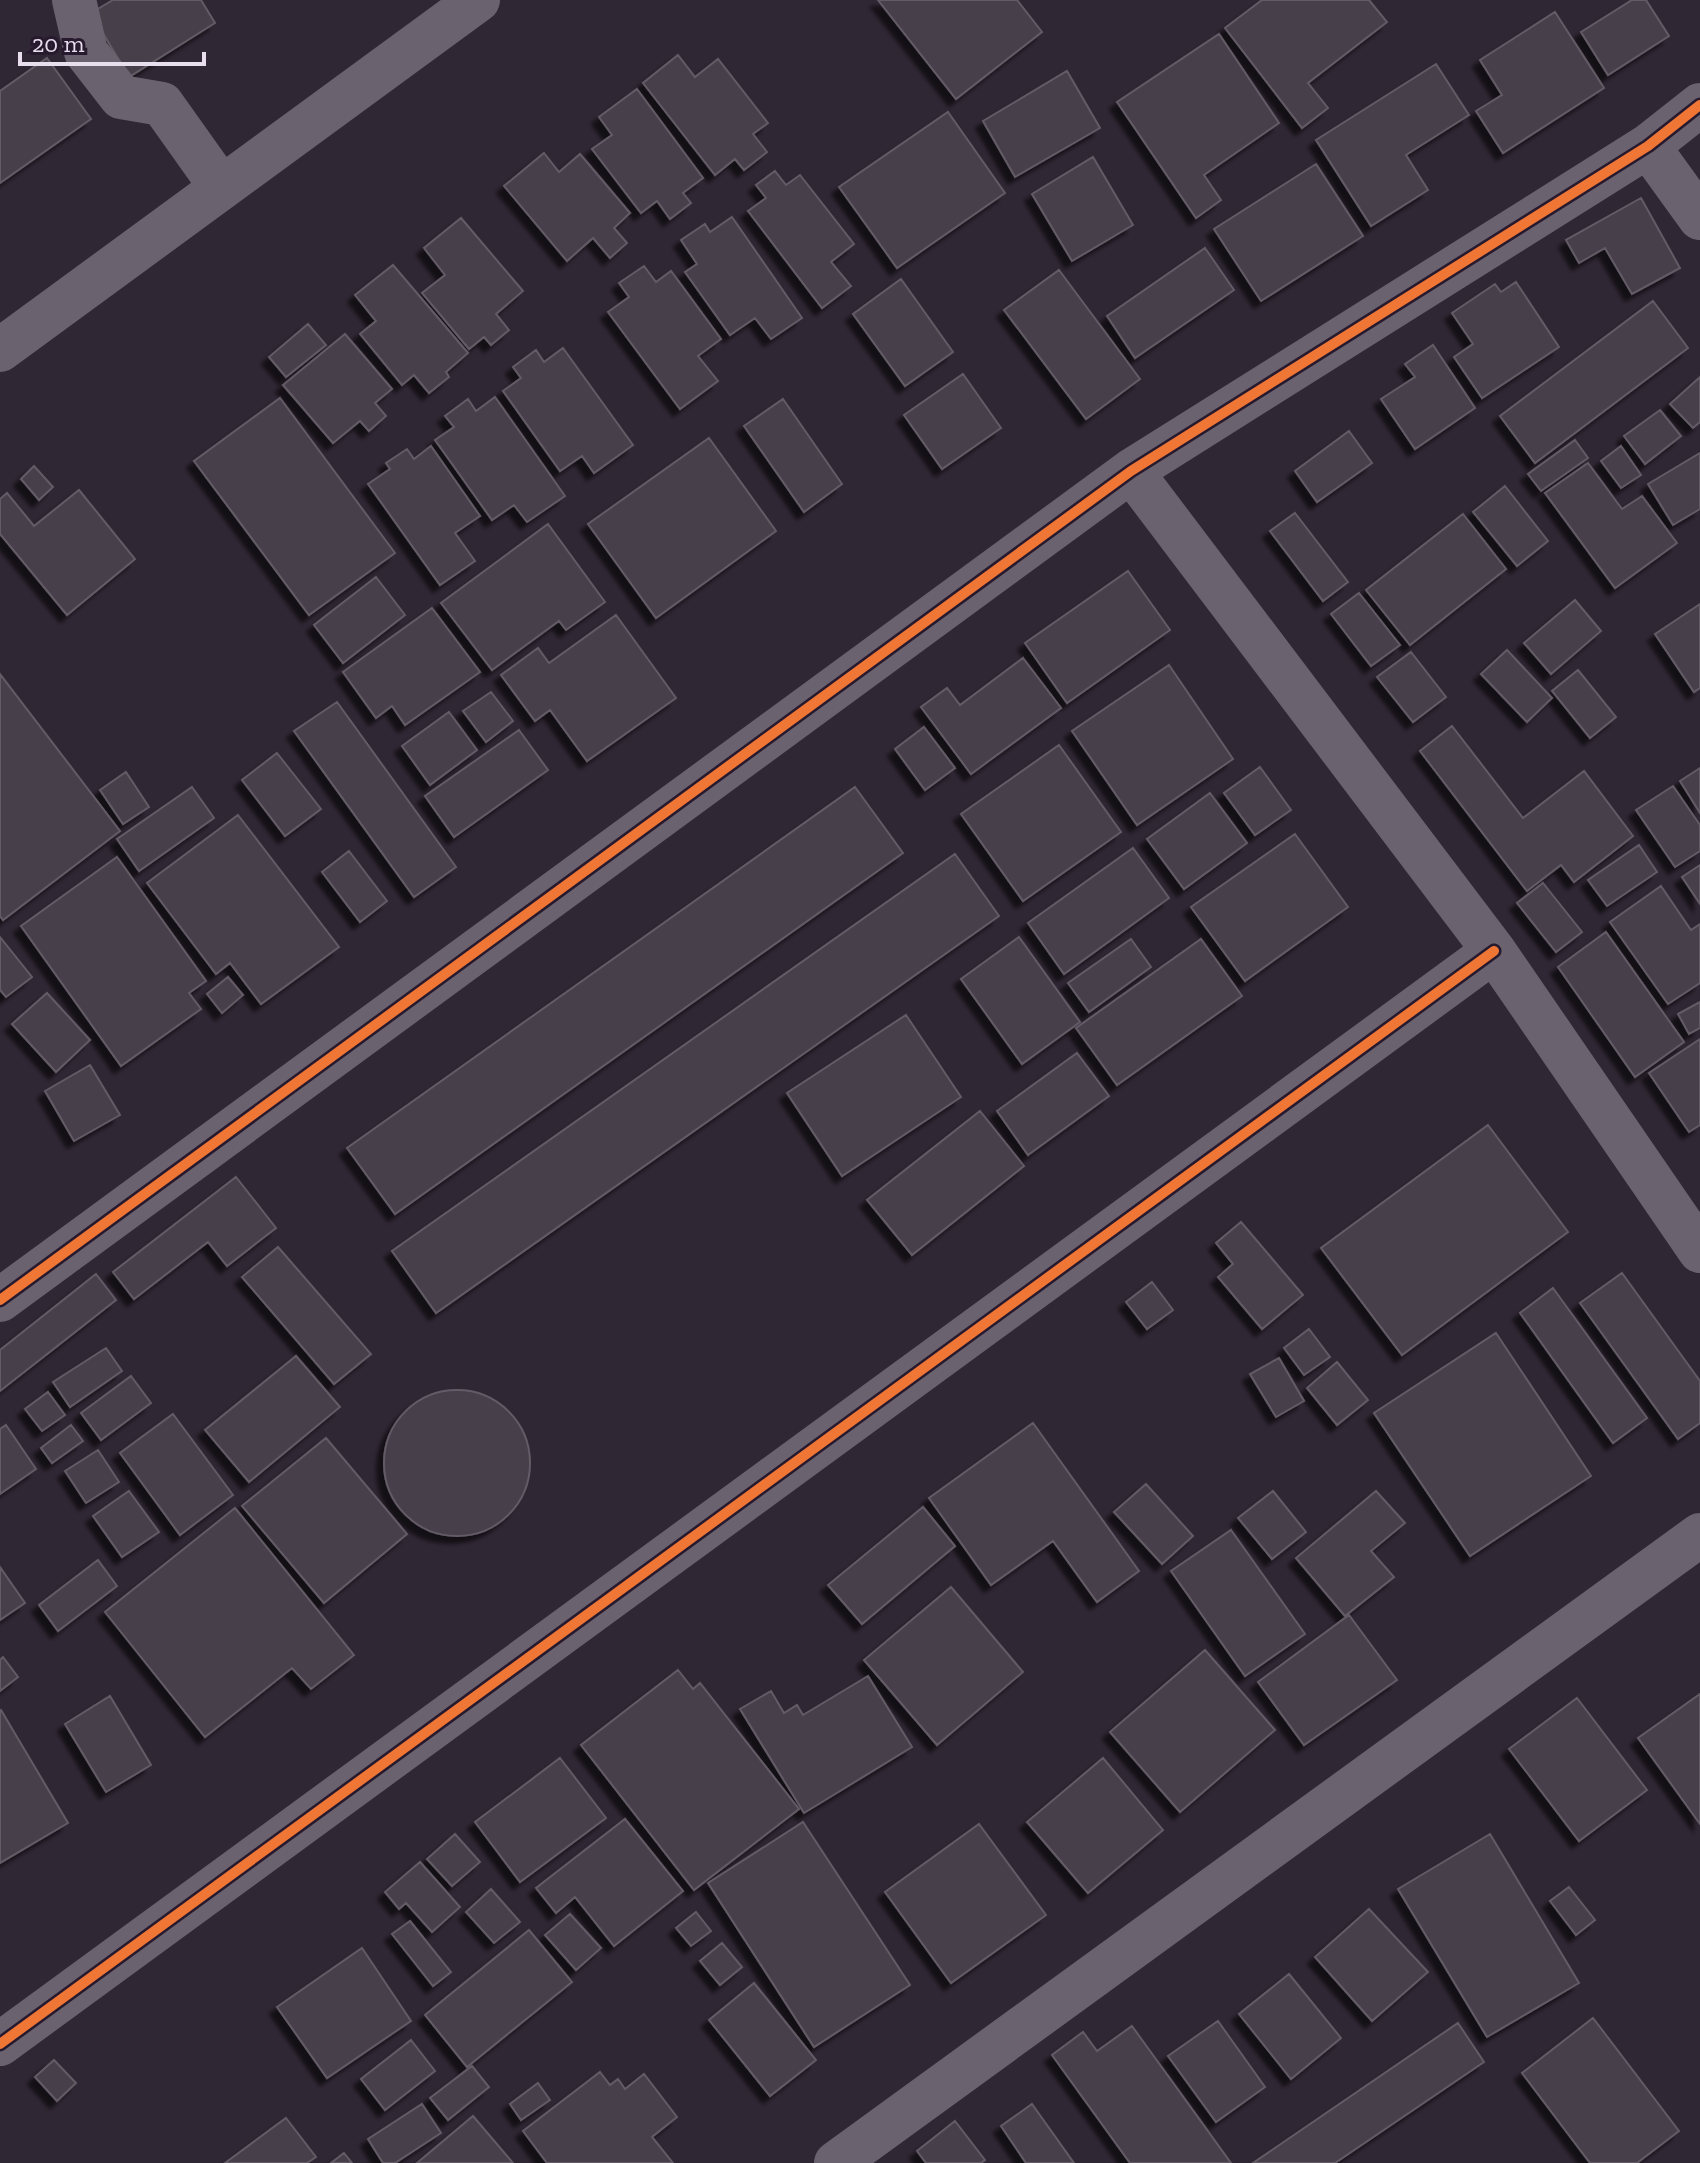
<svg xmlns="http://www.w3.org/2000/svg" width="1700" height="2163" font-family="'Zilla Slab',serif">
  <style>
    .building { fill: #46404b; stroke: #635b66; stroke-width: 2; filter: url(#shadow) }
    .lines { fill: none; stroke-linecap: round; stroke-linejoin: round }
    .minor { stroke: #6a626e; stroke-width: 44 }
    .cycleway-casing { stroke: #27192e; stroke-width: 15 }
    .cycleway { stroke: #f07635; stroke-width: 10 }
  </style>
  <defs>
    <filter id="shadow"><feDropShadow dx="-7" dy="7" stdDeviation="2" flood-color="#0009"/></filter>
  </defs>
  <rect width="100%" height="100%" fill="#302734"/>
  <!-- building -->
  <path class="building" d="M113 0H201L215 23 129 77 91 13Z
    M878 0H1017L1042 32 956 99Z
    M1262 0H1369L1387 22 1308 83 1328 108 1302 128 1225 28Z
    M1632 0H1646L1669 36 1608 75 1581 32Z
    M1555 12 1604 88 1503 153 1476 111 1502 95 1480 60Z
    M1219 34 1279 123 1204 175 1221 200 1196 218 1117 102Z
    M678 55 695 77 718 59 768 123 753 134 767 152 744 170 735 159 715 175 643 83Z
    M47 58 91 119 0 183V91Z
    M1436 64 1469 115 1406 155 1428 190 1371 226 1316 140Z
    M1067 71 1100 128 1015 177 983 121Z
    M637 89 703 178 683 193 691 203 670 219 657 201 641 213 592 149 612 135 599 117Z
    M948 112 1005 193 897 268 839 187Z
    M544 153 559 172 580 154 630 213 614 228 627 243 610 258 593 238 567 261 504 186Z
    M1093 157 1133 225 1072 261 1032 194Z
    M1316 164 1363 236 1261 301 1214 229Z
    M775 171 786 185 800 175 854 244 831 262 851 286 822 308 748 211 766 198 756 185Z
    M1641 198 1680 268 1632 294 1605 248 1579 263 1566 240Z
    M732 217 802 318 771 339 755 318 730 335 685 272 697 264 681 240 705 224 710 232Z
    M461 218 523 291 496 314 509 330 491 345 484 337 469 349 422 293 445 275 424 248Z
    M1205 248 1234 290 1135 358 1107 316Z
    M393 265 468 353 446 372 449 377 429 393 414 375 402 385 360 334 376 321 355 295Z
    M644 266 656 282 671 271 721 339 698 356 718 381 680 409 608 312 629 297 619 283Z
    M1059 270 1140 379 1086 419 1004 310Z
    M901 279 953 352 905 386 853 314Z
    M1516 282 1559 347 1482 398 1454 357 1473 344 1452 313 1495 284 1501 292Z
    M1653 301 1688 348 1535 463 1500 416Z
    M308 324 326 345 286 377 269 357Z
    M345 334 392 389 375 403 386 416 369 431 360 421 333 443 283 385Z
    M1433 345 1475 408 1415 449 1381 399 1415 377 1405 364Z
    M563 348 633 445 594 473 582 456 560 471 503 391 521 378 513 367 536 350 544 362Z
    M963 374 1001 428 942 469 904 415Z
    M1700 377V422L1693 428 1670 404Z
    M495 397 565 496 527 522 514 505 492 520 435 440 454 427 445 416 468 399 476 411Z
    M280 398 395 553 309 615 194 461Z
    M783 399 842 484 804 512 744 426Z
    M1660 410 1681 436 1645 464 1624 436Z
    M1349 431 1372 463 1317 502 1295 471Z
    M709 438 776 531 656 618 588 524Z
    M1575 440 1588 458 1541 491 1528 474Z
    M431 446 480 516 455 533 475 561 440 585 368 484 390 469 386 463 407 449 414 459Z
    M1621 446 1641 475 1621 488 1601 461Z
    M1700 453V509L1673 525 1648 484Z
    M1588 463 1622 509 1642 496 1677 543 1615 588 1545 493Z
    M34 466 53 487 39 500 21 479Z
    M1505 486 1548 541 1517 566 1473 512Z
    M79 490 135 559 67 615 0 534V499L7 493 34 526Z
    M1295 513 1348 582 1323 601 1270 531Z
    M1463 514 1506 569 1410 645 1366 590Z
    M548 524 605 602 566 630 559 621 492 670 441 603Z
    M1128 571 1170 630 1067 703 1025 643Z
    M376 577 405 615 343 663 314 625Z
    M1359 593 1400 645 1371 666 1331 614Z
    M1575 600 1601 631 1551 674 1524 643Z
    M1700 604V688L1694 692 1655 634Z
    M432 608 480 672 405 725 392 706 376 718 343 672Z
    M616 615 676 698 587 761 550 710 535 721 501 675 538 648 549 663Z
    M1507 650 1552 698 1527 722 1481 674Z
    M1411 652 1446 697 1413 722 1377 677Z
    M1023 658 1061 708 971 774 921 707 947 688 960 705Z
    M1169 665 1233 759 1137 825 1072 731Z
    M1578 670 1616 717 1590 738 1552 691Z
    M0 674 120 831 3 920 0 916Z
    M491 692 513 721 486 742 463 711Z
    M337 702 456 867 414 897 294 731Z
    M449 712 477 750 430 785 402 746Z
    M1452 726 1523 818 1584 771 1633 836 1574 882 1561 865 1527 891 1420 751Z
    M924 727 955 768 925 790 895 749Z
    M519 730 548 770 454 837 425 796Z
    M1059 745 1121 832 1023 901 961 814Z
    M277 753 321 809 285 836 242 780Z
    M1260 767 1291 810 1255 835 1224 793Z
    M1700 768V813L1680 781Z
    M126 772 149 807 123 824 100 790Z
    M1673 786 1700 825V851L1675 867 1636 810Z
    M192 787 214 818 139 871 117 839Z
    M855 787 903 853 395 1214 347 1148Z
    M1210 793 1247 843 1184 889 1147 839Z
    M238 815 339 947 261 1004 230 963 216 974 147 883Z
    M1295 834 1348 907 1245 981 1191 907Z
    M1639 845 1657 872 1607 906 1588 880Z
    M1133 848 1169 898 1064 974 1028 923Z
    M349 851 387 901 360 922 322 872Z
    M955 854 999 916 436 1313 392 1251Z
    M117 857 206 981 189 993 201 1009 121 1066 21 926Z
    M1700 865V904L1682 877Z
    M1543 883 1582 932 1556 952 1517 903Z
    M1661 886 1691 930 1700 924V983L1668 1004 1610 922Z
    M1606 932 1684 1042 1635 1077 1558 967Z
    M0 937 32 977 6 997 0 990Z
    M1019 937 1080 1022 1022 1064 961 979Z
    M1131 939 1151 967 1089 1012 1068 983Z
    M1201 939 1242 996 1117 1085 1076 1028Z
    M228 977 243 995 222 1013 207 994Z
    M47 993 90 1040 56 1072 12 1024Z
    M1700 1002V1028L1689 1034 1678 1014Z
    M906 1015 961 1097 842 1176 787 1093Z
    M1700 1039V1125L1689 1132 1649 1073Z
    M1077 1053 1109 1096 1028 1155 997 1111Z
    M90 1065 120 1115 74 1141 45 1091Z
    M980 1111 1024 1166 912 1255 867 1200Z
    M1488 1125 1568 1232 1402 1355 1321 1248Z
    M236 1177 276 1228 227 1266 208 1242 134 1299 113 1272Z
    M1241 1222 1303 1295 1262 1329 1218 1277 1233 1264 1216 1243Z
    M278 1247 371 1354 334 1384 242 1277Z
    M1622 1273 1700 1381V1423L1678 1439 1580 1303Z
    M96 1274 116 1300 0 1391V1350Z
    M1152 1282 1173 1310 1147 1329 1126 1302Z
    M1553 1288 1647 1418 1613 1443 1520 1313Z
    M1309 1329 1330 1357 1304 1375 1284 1348Z
    M1496 1333 1591 1476 1470 1556 1374 1413Z
    M106 1348 122 1371 70 1407 53 1382Z
    M296 1356 340 1407 249 1482 205 1430Z
    M1279 1358 1304 1401 1276 1417 1250 1374Z
    M1337 1362 1368 1400 1337 1425 1307 1388Z
    M131 1376 151 1403 101 1440 81 1413Z
    M384 1463a73 73 0 1 1 146 0a73 73 0 1 1-146 0Z
    M48 1392 65 1415 42 1431 25 1409Z
    M173 1414 233 1495 180 1535 120 1453Z
    M1033 1423 1139 1571 1097 1602 1053 1541 991 1585 929 1498Z
    M6 1425 36 1469 0 1494V1429Z
    M71 1425 83 1441 52 1463 41 1448Z
    M326 1438 407 1534 324 1603 242 1506Z
    M98 1450 119 1482 86 1503 65 1471Z
    M1146 1484 1193 1536 1162 1564 1114 1512Z
    M129 1491 159 1532 122 1557 93 1516Z
    M1273 1491 1306 1532 1272 1559 1238 1518Z
    M1376 1491 1405 1523 1371 1551 1394 1577 1345 1616 1296 1558Z
    M923 1507 955 1546 862 1624 828 1585Z
    M235 1508 354 1655 311 1689 292 1668 205 1737 105 1612Z
    M1231 1530 1305 1634 1245 1676 1171 1571Z
    M98 1560 117 1586 58 1631 39 1605Z
    M0 1567 25 1603 0 1620Z
    M951 1587 1023 1672 937 1745 864 1660Z
    M1349 1615 1397 1680 1304 1745 1258 1682Z
    M1205 1650 1275 1730 1180 1812 1110 1732Z
    M3 1657 18 1677 0 1691V1660Z
    M678 1670 693 1689 700 1683 799 1809 694 1890 581 1745Z
    M868 1676 912 1747 804 1813 740 1709 771 1691 784 1713 797 1705 803 1715Z
    M1700 1694V1824L1638 1738Z
    M110 1696 151 1765 106 1792 65 1724Z
    M1577 1698 1647 1790 1579 1841 1509 1749Z
    M1 1710 68 1823 0 1863V1711Z
    M560 1758 606 1818 520 1882 475 1822Z
    M1103 1758 1163 1830 1088 1893 1027 1822Z
    M625 1819 683 1891 614 1946 575 1897 556 1913 536 1888Z
    M803 1822 910 1985 814 2047 708 1883Z
    M979 1824 1046 1915 951 1983 885 1892Z
    M455 1834 480 1862 452 1886 427 1859Z
    M1490 1834 1579 1983 1487 2037 1398 1889Z
    M420 1862 460 1907 432 1932 406 1903 399 1909 385 1892Z
    M1569 1887 1595 1920 1576 1935 1550 1901Z
    M491 1889 520 1922 494 1943 466 1912Z
    M1369 1909 1428 1972 1372 2021 1315 1957Z
    M696 1912 711 1931 691 1946 676 1928Z
    M570 1914 601 1948 576 1970 545 1935Z
    M410 1921 451 1972 433 1986 392 1934Z
    M529 1930 572 1982 467 2067 425 2015Z
    M722 1943 742 1967 720 1985 700 1961Z
    M362 1948 411 2021 327 2078 277 2007Z
    M1289 1974 1341 2038 1291 2079 1239 2014Z
    M754 1983 816 2060 770 2096 709 2020Z
    M1593 2018 1679 2131 1637 2163H1590L1522 2073Z
    M1218 2021 1265 2087 1216 2122 1168 2056Z
    M1458 2023 1484 2062 1335 2163H1253Z
    M1132 2026 1231 2163H1130L1052 2055 1083 2032 1097 2051Z
    M411 2040 435 2071 385 2110 361 2079Z
    M54 2060 76 2083 57 2101 35 2077Z
    M472 2066 489 2087 448 2120 430 2098Z
    M600 2072 610 2085 618 2079 625 2089 644 2074 677 2117 652 2137 673 2163H547L523 2131Z
    M538 2083 550 2100 521 2120 510 2104Z
    M422 2104 441 2133 395 2163H383L368 2139Z
    M1032 2104 1074 2163H1026L1001 2126Z
    M473 2116 513 2163H417Z
    M286 2118 316 2157 307 2163H225Z
    M955 2121 985 2160 981 2163H926L917 2151Z
    M344 2153 352 2163H331Z"/>
  <g class="lines">
    <!-- minor -->
    <path class="minor" d="M74 0 86 52 121 97 162 104 221 187
      M1648 146 1700 218
      M0 350 478 0
      M1131 471 1494 951 1700 1251
      M0 1300 1131 471 1648 146 1700 105
      M0 2044 1494 951
      M836 2163 1700 1535"/>
    <defs>
      <path id="cycleway" d="M0 1300 1131 471 1648 146 1700 105
        M0 2044 1494 951"/>
    </defs>
    <!-- cycleway casing -->
    <use href="#cycleway" class="cycleway-casing"/>
    <!-- cycleway -->
    <use href="#cycleway" class="cycleway"/>
  </g>
  <!-- scale -->
  <path d="M20 52v12h184v-12" fill="none" stroke="#e8deed" stroke-width="4"/>
  <text x="32" y="52" font-size="24" fill="#e8deed" stroke="#27192e" stroke-width="6" paint-order="stroke">20 m</text>
</svg>
